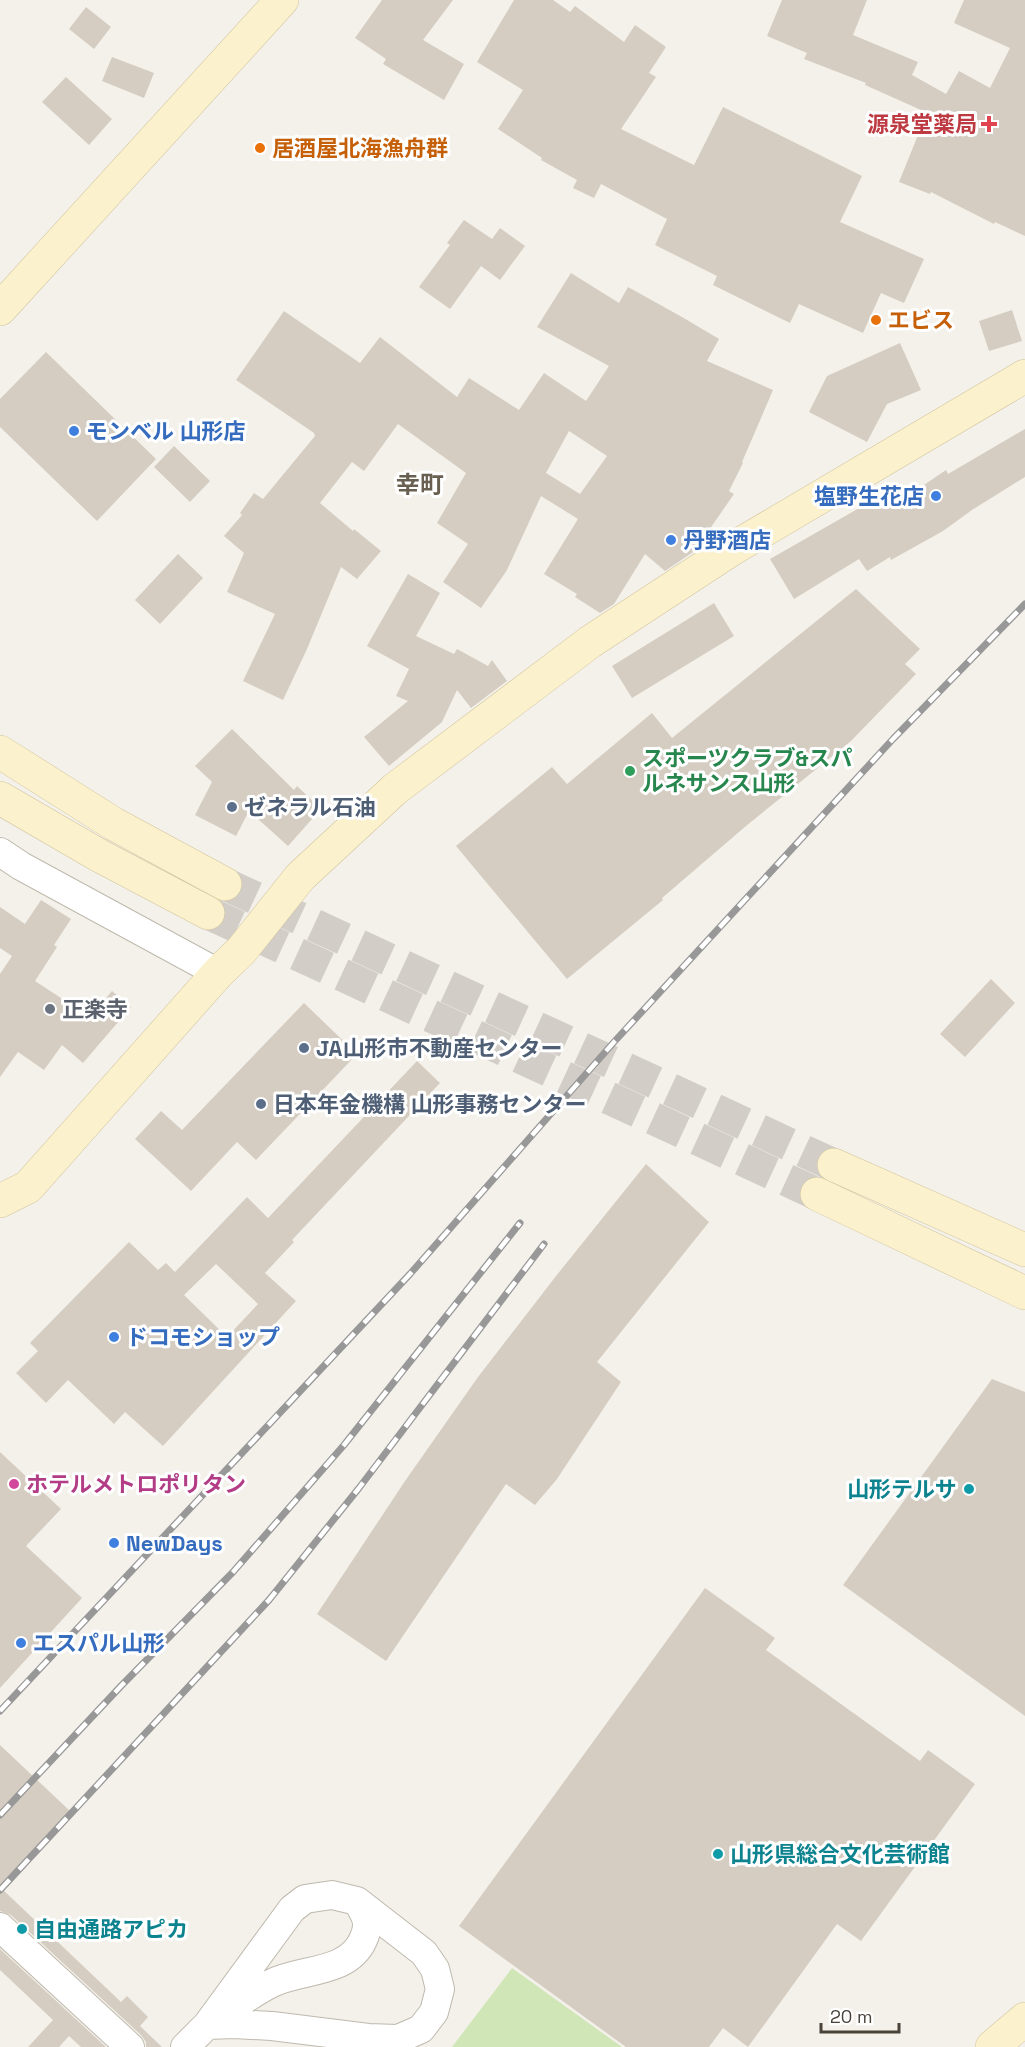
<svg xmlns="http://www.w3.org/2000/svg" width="1025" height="2047" font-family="'Space Grotesk','Noto Sans JP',sans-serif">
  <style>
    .green { fill: #d0e6b6 }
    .building { fill: #d5cdc1; fill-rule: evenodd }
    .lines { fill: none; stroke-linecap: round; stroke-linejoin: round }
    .secondary-tunnel { stroke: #d2cec7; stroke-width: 33; stroke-dasharray: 33 16; stroke-linecap: butt }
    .street-casing { stroke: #bfb9ad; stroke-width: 30 }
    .secondary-casing { stroke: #d1c49d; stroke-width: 34 }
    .street { stroke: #fff; stroke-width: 28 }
    .secondary { stroke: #fbf1cd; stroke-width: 33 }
    .rail-casing { stroke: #989898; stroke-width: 7 }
    .rail { stroke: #fff; stroke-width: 4.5; stroke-dasharray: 14; stroke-linecap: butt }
    .health-dot { fill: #e0444e; stroke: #fff; stroke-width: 2 }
    .food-dot { fill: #e8710a; stroke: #fff; stroke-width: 2 }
    .shop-dot { fill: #3f7fe0; stroke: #fff; stroke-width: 2 }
    .leisure-dot { fill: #2e9e5b; stroke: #fff; stroke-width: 2 }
    .service-dot { fill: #5c6f8a; stroke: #fff; stroke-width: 2 }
    .worship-dot { fill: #6b7280; stroke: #fff; stroke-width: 2 }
    .hotel-dot { fill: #d1479c; stroke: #fff; stroke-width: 2 }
    .culture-dot { fill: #0f9aa8; stroke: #fff; stroke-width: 2 }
    .labels { text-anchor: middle; stroke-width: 6; stroke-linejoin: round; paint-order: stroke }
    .health-label { font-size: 22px; font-weight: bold; fill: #be3a42; stroke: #fff; text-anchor: end }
    .food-label { font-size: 22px; font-weight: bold; fill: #c56008; stroke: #fff; text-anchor: start }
    .shop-label { font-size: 22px; font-weight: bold; fill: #366cbe; stroke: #fff; text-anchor: start }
    .leisure-label { font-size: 22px; font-weight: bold; fill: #27864d; stroke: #fff; text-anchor: start }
    .service-label { font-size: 22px; font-weight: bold; fill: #4e5e75; stroke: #fff; text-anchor: start }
    .worship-label { font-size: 22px; font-weight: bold; fill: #5b616d; stroke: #fff; text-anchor: start }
    .hotel-label { font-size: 22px; font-weight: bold; fill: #b23c85; stroke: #fff; text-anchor: start }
    .culture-label { font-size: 22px; font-weight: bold; fill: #0d838f; stroke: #fff; text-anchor: start }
    .neighbourhood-label { font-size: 24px; font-weight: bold; fill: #6a6051; stroke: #fff }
  </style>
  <rect width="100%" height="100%" fill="#f4f1eb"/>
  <!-- green -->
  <path class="green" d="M512 1968 622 2047H452Z"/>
  <!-- building -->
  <path class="building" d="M382 0H453L423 40 464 64 444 100 383 64 386 59 355 38Z
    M514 0H553L570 12 575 6 624 42 635 25 666 47 649 73 656 77 621 129 694 165 723 107 862 176 840 222 924 259 904 303 881 293 863 333 799 304 790 323 713 285 717 276 655 245 667 219 601 184 594 198 573 188 577 180 541 160 542 158 498 129 523 90 477 62Z
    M782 0H867L853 35 918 62 912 75 946 94 959 71 990 88 1010 48 954 23 964 0H1025V236L995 222 994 224 931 192 930 194 899 182 918 135 910 131 921 110 865 85 866 83 804 59 807 53 767 36Z
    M86 7 111 27 94 49 69 29Z
    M112 57 154 73 144 98 102 81Z
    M66 77 112 119 89 145 42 102Z
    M464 220 492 239 500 228 525 246 500 280 481 266 450 309 419 287 450 245 447 243Z
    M571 273 619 303 628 287 682 317 719 339 707 361 773 390 742 462 743 463 729 491 734 494 707 533 710 536 699 548 665 571 645 554 614 604 600 613 575 597 577 594 544 574 578 519 541 496 507 570 481 608 443 582 468 544 437 523 466 473 398 424 364 471 352 462 320 503 353 531 354 529 381 551 357 579 341 567 307 649 283 700 243 681 275 614 227 592 244 553 224 536 242 515 240 513 254 493 263 499 315 436 314 433 236 380 284 311 360 363 380 337 457 397 469 378 519 410 544 373 586 401 609 366 537 327ZM569 431 607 456 580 494 546 473Z
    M1012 310 1022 341 989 351 979 321Z
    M900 343 921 390 887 404 867 442 809 412 827 376Z
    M46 352 156 459 97 521 0 427V399Z
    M1025 429V477L972 510 943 531 891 560 890 557 867 571 859 559 794 599 770 559 889 491 896 504 946 470 948 474Z
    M174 446 210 481 190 502 154 467Z
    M178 554 203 578 160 624 135 600Z
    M408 574 440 593 416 636 454 654 457 649 488 666 492 660 507 681 471 708 457 690 442 722 389 766 364 737 408 701 396 696 409 669 367 646Z
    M856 589 920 649 905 664 916 674 851 741 746 826 662 898 663 900 567 979 456 846 552 767 567 784 652 713 672 738Z
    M714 603 734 636 632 698 612 666Z
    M232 729 294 790 297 786 321 809 288 846 249 811 236 836 195 815 212 782 195 766Z
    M41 900 71 919 54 945 57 947 35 981 90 1017 112 991 131 1007 83 1063 62 1045 44 1070 18 1052 0 1077V974L12 956 0 948V907L25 924Z
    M991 979 1015 1003 965 1057 940 1034Z
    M304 1003 357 1054 256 1160 237 1142 191 1191 135 1139 161 1111 182 1130Z
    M417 1061 440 1083 292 1240 294 1242 265 1273 296 1301 163 1446 125 1412 114 1424 68 1380 46 1403 16 1373 38 1351 30 1343 129 1242 158 1270 166 1263 175 1272 247 1197 268 1218ZM216 1264 258 1304 227 1337 184 1295Z
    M646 1164 709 1222 597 1362 621 1382 557 1479 535 1505 506 1484 386 1661 317 1614 405 1481 478 1377 556 1276Z
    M992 1379 1025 1392V1716L843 1585Z
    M0 1452 61 1509 26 1546 82 1598 0 1688Z
    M705 1588 775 1638 766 1650 920 1761 928 1750 975 1784 861 1941 837 1924 748 2047 723 2028 709 2047H626L459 1926Z
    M0 1745 70 1811 0 1886Z
    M0 1887 121 2002 127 1996 148 2017 140 2026 162 2047H146V2042L141 2035 11 1915 0 1911Z
    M0 1949 106 2047H81L69 2036 59 2047H28L53 2020 0 1970Z"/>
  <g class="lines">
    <!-- secondary-tunnel -->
    <path class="secondary-tunnel" d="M225 884 834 1165
      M208 913 817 1194"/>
    <defs>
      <path id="street" d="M0 852 21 866 218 973
        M0 1927 130 2047
        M223 2014C238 2004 254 1992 270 1984 300 1968 347 1975 363 1940 371 1923 366 1916 357 1901
        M185 2047 207 2025 292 1909 305 1899 332 1895 357 1901 424 1953 435 1969 440 1989 434 2012 421 2029 398 2039 368 2038 272 2026 234 2024 207 2025"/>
      <path id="secondary" d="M0 309 282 0
        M0 752 114 824 225 884
        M0 798 100 856 208 913
        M834 1165 1025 1250
        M817 1194 1025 1293
        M0 1201 28 1187 218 973 241 951 300 877 395 789 590 642 732 549 1025 376
        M992 2047 1025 2019"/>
    </defs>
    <!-- street casing -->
    <use href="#street" class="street-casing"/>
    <!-- secondary casing -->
    <use href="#secondary" class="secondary-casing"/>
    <!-- street -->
    <use href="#street" class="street"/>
    <!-- secondary -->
    <use href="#secondary" class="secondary"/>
    <defs>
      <path id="rail" d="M0 1711 410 1274 614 1042 893 739 1025 604
        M0 1815 121 1686 233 1572 344 1445 520 1223
        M0 1890 269 1600 359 1488 544 1244"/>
    </defs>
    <!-- rail casing -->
    <use href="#rail" class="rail-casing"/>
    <!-- rail -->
    <use href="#rail" class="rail"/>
  </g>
  <!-- markers -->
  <path class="health-dot" d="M986 115h6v6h6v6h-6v6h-6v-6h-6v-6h6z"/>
  <g class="food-dot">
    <circle cx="260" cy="148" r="6"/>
    <circle cx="876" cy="320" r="6"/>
  </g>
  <g class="shop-dot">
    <circle cx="74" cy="431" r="6"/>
    <circle cx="936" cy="496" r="6"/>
    <circle cx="671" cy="540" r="6"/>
    <circle cx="114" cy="1337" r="6"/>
    <circle cx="114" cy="1543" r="6"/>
    <circle cx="21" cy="1643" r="6"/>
  </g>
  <circle class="leisure-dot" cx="630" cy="771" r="6"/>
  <g class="service-dot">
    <circle cx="232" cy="807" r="6"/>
    <circle cx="304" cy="1048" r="6"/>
    <circle cx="261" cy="1104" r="6"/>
  </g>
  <circle class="worship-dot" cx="50" cy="1009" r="6"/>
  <circle class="hotel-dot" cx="14" cy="1484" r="6"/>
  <g class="culture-dot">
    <circle cx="969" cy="1489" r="6"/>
    <circle cx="718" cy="1854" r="6"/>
    <circle cx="22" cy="1929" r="6"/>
  </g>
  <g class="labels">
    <!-- health labels -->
    <g class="health-label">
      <text x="977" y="132">源泉堂薬局</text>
    </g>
    <!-- food labels -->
    <g class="food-label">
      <text x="272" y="156">居酒屋北海漁舟群</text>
      <text x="888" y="328">エビス</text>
    </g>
    <!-- shop labels -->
    <g class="shop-label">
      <text x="86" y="439">モンベル 山形店</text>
      <text x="924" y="504" text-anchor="end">塩野生花店</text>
      <text x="683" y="548">丹野酒店</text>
      <text x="126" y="1345">ドコモショップ</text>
      <text x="126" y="1551">NewDays</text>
      <text x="33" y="1651">エスパル山形</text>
    </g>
    <!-- leisure labels -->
    <g class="leisure-label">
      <text x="642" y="766">スポーツクラブ&amp;スパ<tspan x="642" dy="25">ルネサンス山形</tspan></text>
    </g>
    <!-- service labels -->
    <g class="service-label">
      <text x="244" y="815">ゼネラル石油</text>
      <text x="316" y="1056">JA山形市不動産センター</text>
      <text x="273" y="1112">日本年金機構 山形事務センター</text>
    </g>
    <!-- worship labels -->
    <g class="worship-label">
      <text x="62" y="1017">正楽寺</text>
    </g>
    <!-- hotel labels -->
    <g class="hotel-label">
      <text x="26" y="1492">ホテルメトロポリタン</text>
    </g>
    <!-- culture labels -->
    <g class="culture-label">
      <text x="957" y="1497" text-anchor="end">山形テルサ</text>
      <text x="730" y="1862">山形県総合文化芸術館</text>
      <text x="34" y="1937">自由通路アピカ</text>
    </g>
    <!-- neighbourhood labels -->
    <g class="neighbourhood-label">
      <text x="420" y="493">幸町</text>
    </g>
  </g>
  <!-- scale -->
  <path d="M821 2023v9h78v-9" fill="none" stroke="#484239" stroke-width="3"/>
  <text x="830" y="2023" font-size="18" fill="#484239" stroke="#ffffff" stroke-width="4.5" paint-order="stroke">20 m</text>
</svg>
